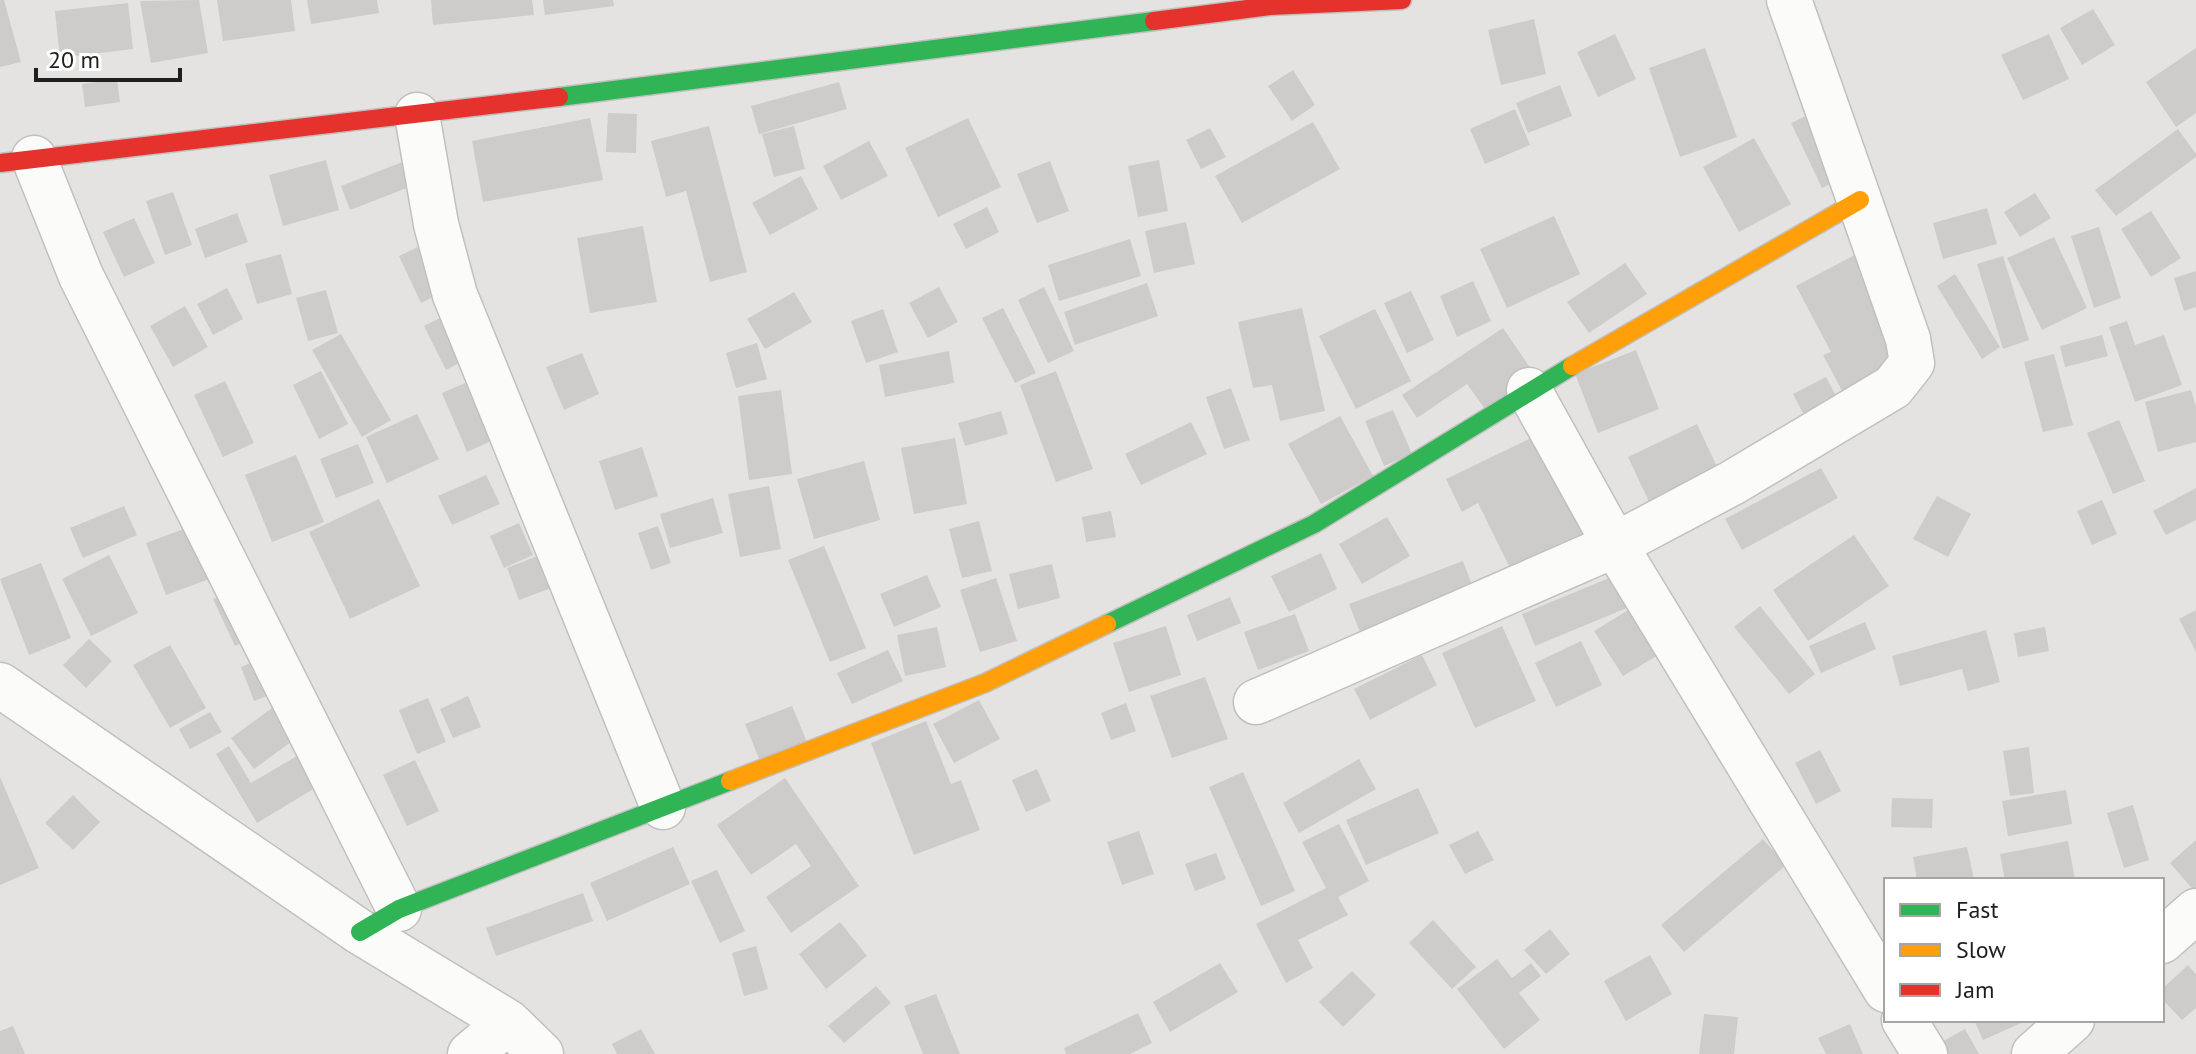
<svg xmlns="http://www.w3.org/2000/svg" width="2196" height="1054" font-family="'PT Sans',sans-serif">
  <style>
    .building { fill: #cdccca }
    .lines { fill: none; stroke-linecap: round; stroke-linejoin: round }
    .street-casing { stroke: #c0c0be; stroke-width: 47 }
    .fast-casing { stroke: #c0c0be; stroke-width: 21 }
    .slow-casing { stroke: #c0c0be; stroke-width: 21 }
    .jam-casing { stroke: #c0c0be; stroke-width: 21 }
    .street { stroke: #fbfbfa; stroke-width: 44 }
    .fast { stroke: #30b455; stroke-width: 18 }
    .slow { stroke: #ff9f0a; stroke-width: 18 }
    .jam { stroke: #e5322d; stroke-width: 18 }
  </style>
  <rect width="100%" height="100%" fill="#e5e3e1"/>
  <!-- building -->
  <path class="building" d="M0 0H4L21 62 0 67Z
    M199 0 208 53 151 63 140 1Z
    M217 0H291L295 31 223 41Z
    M307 0H377L379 13 311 24Z
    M431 0H532L534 15 433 25Z
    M543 0H613L614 6 545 15Z
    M128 3 133 49 60 58 55 11Z
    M2093 9 2115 45 2082 65 2060 28Z
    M1534 19 1546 74 1501 85 1488 30Z
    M1615 34 1636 79 1598 97 1577 52Z
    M2049 34 2069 79 2023 100 2001 55Z
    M1705 48 1737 137 1680 157 1649 68Z
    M2196 48V113L2176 127 2146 82Z
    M1293 70 1315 105 1292 121 1268 86Z
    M117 79 120 102 85 107 82 84Z
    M839 82 847 109 759 134 751 106Z
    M1560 85 1572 116 1528 133 1516 103Z
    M1829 105 1860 169 1822 188 1791 123Z
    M1515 109 1530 145 1485 164 1470 129Z
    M608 113 637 114 636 153 606 152Z
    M590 118 603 180 483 202 472 141Z
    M968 118 1001 187 938 217 905 148Z
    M1313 122 1340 169 1242 223 1215 176Z
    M709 126 747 272 710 282 686 191 666 197 651 141Z
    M794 126 805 169 774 177 762 134Z
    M1210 128 1226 157 1201 169 1186 140Z
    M2178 129 2196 154V157L2116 216 2095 190Z
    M1754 138 1791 204 1739 232 1703 167Z
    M869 141 888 176 841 200 823 166Z
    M415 157 425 181 350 210 341 186Z
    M326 160 339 210 283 226 269 175Z
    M1159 160 1168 211 1138 217 1128 166Z
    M1050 161 1069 211 1037 223 1017 174Z
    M801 176 818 209 770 235 752 203Z
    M173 192 192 245 165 255 146 201Z
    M2035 193 2051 218 2020 237 2004 212Z
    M987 207 999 232 966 249 953 224Z
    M1987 208 1997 244 1943 259 1933 223Z
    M2151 211 2181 258 2151 277 2121 229Z
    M237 213 248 242 205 258 195 229Z
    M1554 216 1580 274 1507 308 1480 249Z
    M134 218 155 263 124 277 103 232Z
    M1186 222 1195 264 1154 273 1145 231Z
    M643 226 657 302 590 313 577 238Z
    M2099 227 2121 298 2094 308 2071 236Z
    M2054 237 2087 308 2042 330 2007 258Z
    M435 239 457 285 421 303 399 256Z
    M1130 239 1141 276 1059 301 1048 265Z
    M1866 249 1924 359 1847 400 1823 355 1831 352 1796 286Z
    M281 254 292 294 257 304 245 264Z
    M2003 256 2029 340 2003 349 1977 264Z
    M1625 263 1647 294 1589 333 1567 302Z
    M2196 271V307L2184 311 2174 278Z
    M1955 274 2000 347 1982 359 1937 286Z
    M1473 281 1491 321 1457 337 1440 296Z
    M1147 283 1158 316 1075 345 1064 312Z
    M939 287 958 322 928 338 909 303Z
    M1044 287 1074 351 1048 363 1018 300Z
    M227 288 243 319 213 335 197 304Z
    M326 290 338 333 308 341 296 298Z
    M1411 291 1434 340 1407 353 1384 303Z
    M794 292 812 322 765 349 747 319Z
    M185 306 208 347 173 367 150 326Z
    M1003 308 1036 373 1015 383 982 318Z
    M1302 308 1325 411 1280 421 1272 385 1253 388 1238 322Z
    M883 309 898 352 866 363 851 321Z
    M1375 309 1411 381 1356 409 1319 336Z
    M454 311 476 354 446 370 424 326Z
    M2127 321 2135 345 2164 335 2182 385 2135 402 2109 327Z
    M1503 328 1535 375 1485 409 1467 384 1417 418 1402 395Z
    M341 334 391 420 362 437 312 350Z
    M2102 335 2108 356 2065 367 2060 346Z
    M757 343 767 379 736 388 726 353Z
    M1636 350 1659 409 1598 433 1575 374Z
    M949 351 954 383 885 397 879 365Z
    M582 353 599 394 564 410 546 367Z
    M2054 354 2073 425 2043 432 2024 362Z
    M321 371 348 424 319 439 293 385Z
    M1056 371 1093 469 1056 482 1020 385Z
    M488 373 513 431 467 452 442 393Z
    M1826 377 1838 400 1805 417 1793 394Z
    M225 381 254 443 223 457 194 395Z
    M1231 388 1250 440 1224 449 1206 397Z
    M781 390 792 474 749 480 738 396Z
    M2191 390 2196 407V442L2158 452 2145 402Z
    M1393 410 1412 454 1384 466 1365 421Z
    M1001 411 1008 434 965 446 958 423Z
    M417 414 439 459 387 483 366 437Z
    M1340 416 1373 476 1321 504 1288 444Z
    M2119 420 2145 481 2113 494 2087 433Z
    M1191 422 1207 454 1141 485 1125 454Z
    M1697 424 1719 471 1650 504 1628 457Z
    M1558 425 1606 523 1511 570 1478 503 1462 512 1446 479Z
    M955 438 967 504 914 514 901 448Z
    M358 444 374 483 336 498 320 459Z
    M642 447 658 496 615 510 599 461Z
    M296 455 324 522 272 542 245 475Z
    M864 461 880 520 814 539 797 479Z
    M1821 468 1838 498 1742 550 1725 519Z
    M486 475 500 504 452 525 438 496Z
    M769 486 781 549 740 557 728 494Z
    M2196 488V520L2166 535 2153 511Z
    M1937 496 1971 514 1948 557 1913 539Z
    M713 498 723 533 670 548 660 514Z
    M379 499 420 586 350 619 309 532Z
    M2102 500 2117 534 2092 545 2077 511Z
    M124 506 137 535 83 558 70 528Z
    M1111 511 1116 537 1086 542 1082 517Z
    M1387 517 1410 556 1362 584 1339 544Z
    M979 521 992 571 962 578 949 529Z
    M200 523 220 575 166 595 146 543Z
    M519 523 533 555 504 568 490 536Z
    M658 526 671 563 651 570 638 533Z
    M1854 535 1889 586 1808 641 1773 590Z
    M568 544 581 577 519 600 507 568Z
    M824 546 866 648 830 662 788 560Z
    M1321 553 1337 589 1289 612 1271 576Z
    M109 555 138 613 91 636 62 579Z
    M1463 561 1475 593 1361 635 1349 604Z
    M41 563 71 638 29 655 0 579Z
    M1052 564 1060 598 1018 609 1009 574Z
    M1626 571 1639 603 1535 646 1522 614Z
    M927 575 941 607 894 627 880 594Z
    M996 578 1017 641 980 652 960 590Z
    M243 585 265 632 235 646 213 599Z
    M1651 596 1680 642 1623 676 1594 631Z
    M1230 597 1241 623 1197 641 1187 615Z
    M1760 606 1815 674 1789 694 1734 627Z
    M2196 610V652L2179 619Z
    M1295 614 1309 651 1258 670 1244 632Z
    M1865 622 1876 649 1821 673 1809 646Z
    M1166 626 1181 675 1129 692 1113 643Z
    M1502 626 1536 701 1475 728 1442 653Z
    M937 627 946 667 905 676 897 635Z
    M2045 627 2049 651 2018 657 2014 633Z
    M1986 630 2000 682 1968 691 1962 669 1900 686 1892 656Z
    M89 639 112 661 86 688 63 665Z
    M1581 641 1602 685 1556 707 1535 663Z
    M170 645 206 708 170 728 133 665Z
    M888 650 903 681 852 704 837 673Z
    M270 655 284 689 254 701 241 667Z
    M1422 655 1437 685 1370 720 1354 689Z
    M1205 677 1228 739 1172 758 1150 696Z
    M468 696 481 727 453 738 440 709Z
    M428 698 446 742 417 754 399 710Z
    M979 700 1000 739 954 763 933 724Z
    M1126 703 1136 731 1111 740 1101 713Z
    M792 706 807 742 760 761 745 724Z
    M272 708 295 739 254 769 231 738Z
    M210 712 222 732 190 749 179 729Z
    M926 721 951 784 961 780 980 830 914 855 871 743Z
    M229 746 251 783 307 750 325 782 257 823 216 754Z
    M2029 747 2034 793 2010 796 2003 751Z
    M1820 750 1841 791 1816 804 1795 763Z
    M1359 759 1376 789 1299 833 1283 803Z
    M415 760 439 811 407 826 383 775Z
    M1037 769 1051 801 1026 812 1012 780Z
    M1243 772 1295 891 1261 906 1209 787Z
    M0 777 39 868 0 885Z
    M785 778 859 886 791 933 766 897 811 866 796 844 751 875 717 825Z
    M1418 788 1439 833 1366 865 1346 820Z
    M2066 790 2072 824 2008 836 2002 801Z
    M73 795 100 822 73 850 45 823Z
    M1892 798 1933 799 1932 828 1891 827Z
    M2133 805 2149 860 2124 868 2107 813Z
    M1339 824 1369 881 1338 897 1348 915 1298 940 1313 968 1286 983 1256 924 1326 888 1302 842Z
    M1139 831 1154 874 1122 885 1107 842Z
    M1478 831 1494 860 1465 874 1449 845Z
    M1763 839 1786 865 1684 952 1661 925Z
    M2196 840V893L2170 863Z
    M2068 841 2075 880H2005L2000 854Z
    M673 847 690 884 607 921 590 883Z
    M1967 847 1974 879 1917 880 1913 857Z
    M1216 853 1226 879 1195 891 1185 864Z
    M717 870 745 931 720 943 691 881Z
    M583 893 593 921 496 956 486 928Z
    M1433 920 1476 967 1452 989 1409 943Z
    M840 922 867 956 826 989 799 954Z
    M1550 929 1570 954 1546 974 1524 950Z
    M756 946 768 989 744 996 732 953Z
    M1650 955 1672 994 1626 1021 1604 981Z
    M1497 959 1512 978 1531 963 1541 976 1519 993 1540 1020 1504 1049 1457 989Z
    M1220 963 1238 992 1170 1032 1153 1002Z
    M2188 965 2196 974V1008L2182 1020 2162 999V989Z
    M1352 971 1376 995 1343 1027 1319 1002Z
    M876 986 891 1003 844 1043 828 1026Z
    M936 994 960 1054H923L904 1006Z
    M1138 1013 1152 1043 1130 1054H1066L1064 1048Z
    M1704 1014 1738 1017 1734 1054H1699Z
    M1974 1020H2028L1983 1040Z
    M1850 1024 1863 1054H1826L1818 1038Z
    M13 1026 25 1054H0V1031Z
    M641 1029 655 1054H617L612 1044Z
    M1965 1029 1979 1054H1943L1938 1044Z"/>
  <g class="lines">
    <defs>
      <path id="street" d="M417 115 436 224 455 295 663 807
        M34 158 81 276 399 909
        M1529 390 1615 545 1886 990
        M0 685 360 932 508 1022 541 1054
        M1256 702 1615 545 1732 483 1893 387 1912 363 1908 339 1789 0
        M2162 941 2196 911
        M1904 1020 1925 1054
        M470 1054 508 1022
        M2034 1054 2072 1020"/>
      <path id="fast" d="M559 97 1154 21
        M1107 624 1314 524 1572 366
        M360 932 399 909 730 781"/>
      <path id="slow" d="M1572 366 1860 200
        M730 781 985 683 1107 624"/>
      <path id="jam" d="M1154 21 1270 6 1402 0
        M0 163 559 97"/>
    </defs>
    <!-- street casing -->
    <use href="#street" class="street-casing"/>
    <!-- fast casing -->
    <use href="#fast" class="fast-casing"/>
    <!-- slow casing -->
    <use href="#slow" class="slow-casing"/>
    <!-- jam casing -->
    <use href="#jam" class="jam-casing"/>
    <!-- street -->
    <use href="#street" class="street"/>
    <!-- fast -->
    <use href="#fast" class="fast"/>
    <!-- slow -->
    <use href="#slow" class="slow"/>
    <!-- jam -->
    <use href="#jam" class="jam"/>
  </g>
  <!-- legend -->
  <rect x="1884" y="878" width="280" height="144" fill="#ffffff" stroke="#a6a5a5" stroke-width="2"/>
  <rect x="1900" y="904" width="40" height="12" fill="#30b455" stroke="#a6a5a5" stroke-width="2"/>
  <text x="1956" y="918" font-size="24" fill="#201f1e">Fast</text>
  <rect x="1900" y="944" width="40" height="12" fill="#ff9f0a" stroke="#a6a5a5" stroke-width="2"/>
  <text x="1956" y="958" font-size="24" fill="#201f1e">Slow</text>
  <rect x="1900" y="984" width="40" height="12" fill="#e5322d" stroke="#a6a5a5" stroke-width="2"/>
  <text x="1956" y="998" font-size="24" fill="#201f1e">Jam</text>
  <!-- scale -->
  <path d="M36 68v12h144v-12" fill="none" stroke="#201f1e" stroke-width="4"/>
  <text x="48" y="68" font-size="24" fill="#201f1e" stroke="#ffffff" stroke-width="6" paint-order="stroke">20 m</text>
</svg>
